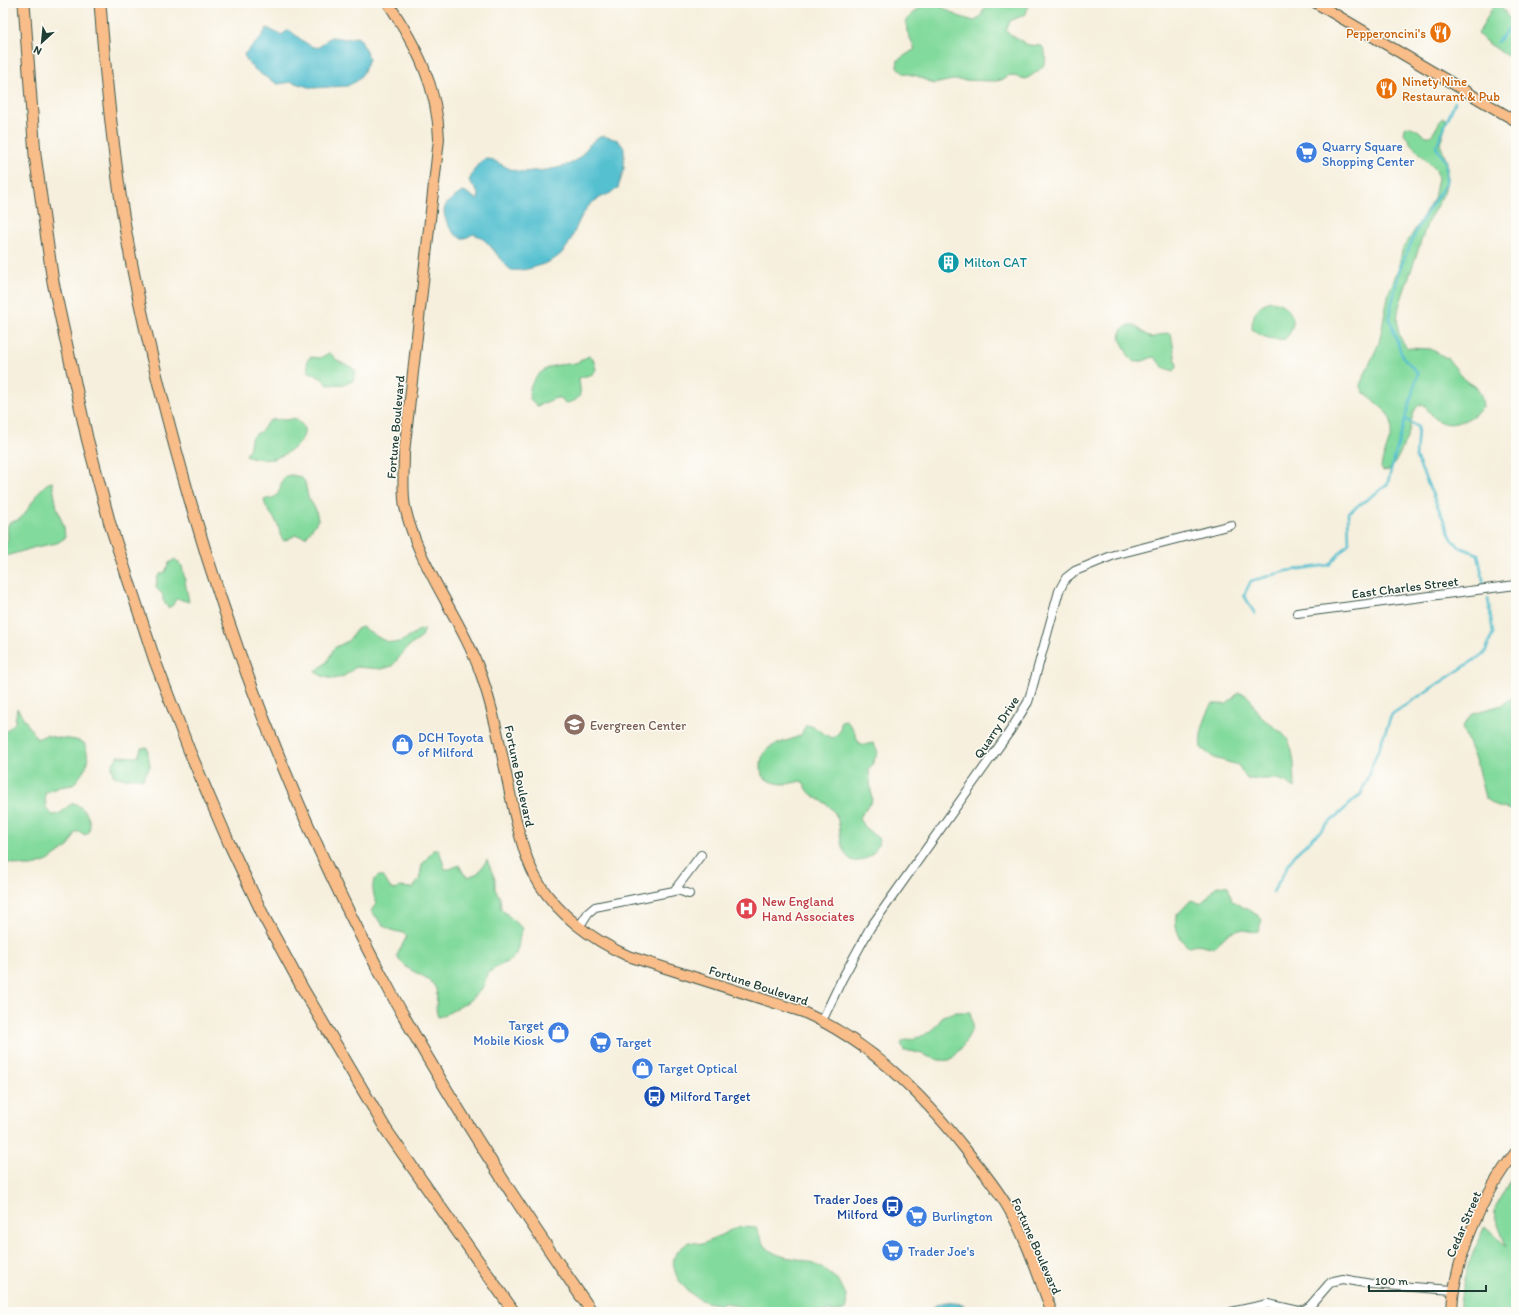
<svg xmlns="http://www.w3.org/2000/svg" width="1519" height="1315" font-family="Itim,sans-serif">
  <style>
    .green { fill: #83da9d; stroke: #518c68 }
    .water { fill: #55c0d0; stroke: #3a7e82 }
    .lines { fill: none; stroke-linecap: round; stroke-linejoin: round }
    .stream { stroke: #55c0d0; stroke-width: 2.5 }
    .minor-casing { stroke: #3f584d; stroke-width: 10 }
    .major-casing { stroke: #3f584d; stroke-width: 12 }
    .highway-casing { stroke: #3f584d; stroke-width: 13 }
    .minor { stroke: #fff; stroke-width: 8 }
    .major { stroke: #f8bd89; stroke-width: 10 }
    .highway { stroke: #f8bd89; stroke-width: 11 }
    .labels { text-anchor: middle; stroke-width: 3; stroke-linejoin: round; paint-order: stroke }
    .food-label { font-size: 13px; fill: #c56008; stroke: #fdfcf7; text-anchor: end }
    .shop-label { font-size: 13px; fill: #366cbe; stroke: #fdfcf7; text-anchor: start }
    .culture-label { font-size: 13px; fill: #0d838f; stroke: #fdfcf7; text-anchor: start }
    .street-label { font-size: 13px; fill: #1f3d34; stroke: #fdfcf7 }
    .education-label { font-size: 13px; fill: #785e54; stroke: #fdfcf7; text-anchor: start }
    .health-label { font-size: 13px; fill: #be3a42; stroke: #fdfcf7; text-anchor: start }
    .transit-label { font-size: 13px; fill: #164399; stroke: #fdfcf7; text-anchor: start }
  </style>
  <rect width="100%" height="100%" fill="#fdfcf7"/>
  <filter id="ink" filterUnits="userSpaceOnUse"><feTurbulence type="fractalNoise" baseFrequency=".025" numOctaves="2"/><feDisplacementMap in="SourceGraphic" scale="8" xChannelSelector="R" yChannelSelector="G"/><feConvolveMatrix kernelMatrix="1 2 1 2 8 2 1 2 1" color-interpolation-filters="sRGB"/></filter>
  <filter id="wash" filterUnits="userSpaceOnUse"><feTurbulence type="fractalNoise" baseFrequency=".012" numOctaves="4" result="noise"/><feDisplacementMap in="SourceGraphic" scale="16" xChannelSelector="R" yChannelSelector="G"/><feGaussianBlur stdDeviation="0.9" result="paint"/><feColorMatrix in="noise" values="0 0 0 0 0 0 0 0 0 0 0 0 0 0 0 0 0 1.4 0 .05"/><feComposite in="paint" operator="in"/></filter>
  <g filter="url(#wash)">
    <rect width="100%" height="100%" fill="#f6efdd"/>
    <!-- green -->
    <path class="green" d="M991 3H1029L1026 14 1010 21 1006 30 1008 33 1028 45 1042 46C1052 64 1040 70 1026 79L1009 75 1002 80 996 81 952 80 934 84 917 76 903 73 897 67 898 60 915 49 907 31 906 20 923 5 937 4 958 16 974 21 980 18 984 9Z
      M1495 3 1500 4 1507 16 1516 24C1516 35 1518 50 1507 56L1485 41 1478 34Z
      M1445 118 1446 124 1440 144 1447 162V180L1444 193 1428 221 1400 303C1396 318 1395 336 1408 348L1431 349 1448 359 1467 382 1476 387 1481 395 1483 407C1474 418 1451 430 1437 420 1432 416 1428 410 1424 405H1419C1411 411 1411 428 1407 438 1402 449 1398 459 1390 470L1383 471 1381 468 1382 462C1390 435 1402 422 1376 403 1371 399 1370 395 1364 393L1360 385 1379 343 1389 292 1399 267 1402 251 1434 198 1438 178 1436 170 1411 144 1404 133 1405 128 1408 126C1429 132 1426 149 1441 119Z
      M1270 301C1291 303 1301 323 1285 339 1271 340 1263 338 1252 329 1252 315 1257 305 1270 301Z
      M1129 325H1134L1151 338 1166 333 1171 334 1177 366 1174 371 1164 368 1154 357C1149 358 1143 362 1138 362 1128 363 1126 346 1120 340L1121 330Z
      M329 353C334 355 335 360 340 362 345 365 351 366 356 371L353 381 344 384 328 385 321 378 308 371 307 361 310 357 320 358Z
      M589 356 593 359 596 369 593 374 579 378C579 388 584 395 574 401 570 402 569 403 565 403L561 398H556L537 406 530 399C526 386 538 372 550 367 557 364 567 365 575 363 580 362 584 358 589 356Z
      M294 418C298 421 303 424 304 429 307 442 283 457 272 459 265 461 256 457 248 457L246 454C250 449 250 445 251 439 253 433 260 434 263 429 266 426 266 421 272 420 279 418 286 422 294 418Z
      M291 475 301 477 305 482 308 497 316 510 318 520 306 537 296 535 284 541C279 536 280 529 277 523 272 514 266 510 264 500 268 498 274 499 277 495 283 487 278 477 291 475Z
      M52 482 57 508 64 527 65 538 57 543 36 547 3 557V546L5 547 8 538 7 528 9 523C12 521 15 521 18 520 29 514 38 484 52 482Z
      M175 559 182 566 189 602 179 599 175 600 173 605 168 608 163 600V595L156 588 157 578 160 574 165 572 169 563Z
      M362 627C377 635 390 651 409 637 415 633 417 630 425 629L421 638 408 647 392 666 382 669 356 667 344 676 334 679 324 677 315 672 327 662 334 648 348 641 357 629Z
      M1238 693C1252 693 1252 706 1259 714 1264 721 1274 726 1281 732 1296 744 1294 770 1295 788L1286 782 1277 779H1247L1238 765 1214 758 1201 748C1198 735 1206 716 1212 704H1227Z
      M1516 695V810L1500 808 1485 798 1477 765 1462 727 1473 713 1502 705Z
      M17 708 37 739 46 735C59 740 72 737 84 743 92 763 86 769 73 785L59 787 45 793 46 808 53 815C64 814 65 806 74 803 86 809 92 819 89 832L85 835 80 832H76L69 846 48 861 34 866H24L3 862V734L15 723Z
      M846 720 853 729 859 743 863 745 873 743 878 752 869 771 872 801 859 817 863 826 879 839C879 853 857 870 847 856 837 843 843 824 834 812 829 803 818 800 810 793 806 789 806 784 801 781 786 785 775 786 762 776 756 741 778 747 801 735L806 725C816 725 823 736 833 738L840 731 841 721Z
      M147 747 150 766 143 779C133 777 121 780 113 775L112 765 118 756 138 757 141 748Z
      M434 849 439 850 445 869H450L459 865 464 874 468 877 478 873 487 860 495 879V889L500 898 501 909 523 929C517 936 521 946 515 955 510 963 497 965 490 972 485 976 486 983 482 988 472 1001 453 1012 438 1017 433 1007 441 992 433 984 423 972 405 973 397 955L407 936 404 933 394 931 385 927 371 911 376 904C374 894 369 883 378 876H383L391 889 396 890 399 887 413 888 419 880 422 865Z
      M1218 885 1228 886 1232 901 1259 916 1262 920 1258 931C1251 933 1245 929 1238 930 1228 930 1221 942 1214 947 1204 947 1197 941 1189 947 1180 942 1174 927 1176 916L1191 900 1200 903C1208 899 1211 890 1218 885Z
      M956 1012H970C971 1018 973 1023 972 1028 969 1038 958 1054 950 1060 931 1063 924 1050 904 1051L901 1043C905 1039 910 1040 916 1038 926 1036 939 1026 942 1016Z
      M1516 1171V1312H1460C1463 1278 1470 1256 1485 1226L1506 1246 1493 1211Z
      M745 1227 756 1228C760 1236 763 1246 771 1251 782 1259 797 1257 809 1262 827 1268 855 1290 844 1311L752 1312C750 1311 729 1303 726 1303 723 1303 720 1305 717 1304 699 1303 680 1288 675 1271 670 1256 677 1251 689 1242L703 1244 735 1228Z"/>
    <!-- water -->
    <path class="water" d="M267 28 281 35 289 30C295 34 311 50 319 47 323 45 326 39 331 37L346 39 357 37 361 40 369 59 363 73 357 81 347 86 312 88 292 82 278 84C266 78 247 67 244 54L259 40Z
      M603 136 618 140 624 148V169L618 188C609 196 595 197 587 208 568 234 576 254 538 266 530 269 520 271 511 270 498 260 490 239 474 234 470 235 466 239 462 238 452 236 441 216 445 207 448 200 457 196 462 192L467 193 476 199H479L478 193 469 181C485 142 494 166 517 171 521 172 527 172 532 171 544 171 563 168 574 162 585 155 589 139 603 136Z
      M945 1302 963 1304 966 1312H927L936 1305Z"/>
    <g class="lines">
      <!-- stream -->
      <path class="stream" d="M1497 42C1503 35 1509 28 1516 20
        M1455 102 1436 147 1446 162V183L1420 223 1400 268 1389 316 1402 356 1418 373 1405 419 1418 427 1416 457 1453 541 1462 548 1478 554 1484 585
        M1255 614 1244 595 1251 581 1287 571 1329 565 1349 543 1348 513 1387 485 1405 419
        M1273 892 1294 855 1361 794 1392 714 1485 653 1493 633 1488 598"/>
    </g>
  </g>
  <g filter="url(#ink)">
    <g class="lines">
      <defs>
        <path id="minor" d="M1297 613 1516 585
          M689 894 678 890 674 891 701 855
          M579 927 588 913 595 907 674 891
          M822 1021 842 979 870 928 1010 731 1028 702 1032 689 1059 591 1066 578 1075 571 1114 555 1231 525
          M1231 1312 1268 1304 1299 1311 1304 1310 1310 1306 1329 1284 1334 1281 1343 1279 1371 1284 1453 1290"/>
        <path id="major" d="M388 3C416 45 438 87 439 139L404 453C404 470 402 490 405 507 418 567 462 618 482 677 497 721 504 767 514 812 520 837 526 863 540 885 562 918 593 940 628 956L803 1012C870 1042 921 1093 966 1150 981 1169 998 1189 1010 1211 1028 1242 1039 1279 1052 1312
          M1316 3 1516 121
          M1452 1312C1453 1261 1484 1191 1516 1152"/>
        <path id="highway" d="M24 3 35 155 53 282 87 438 110 524 155 661 189 750 229 843 265 919 303 989 387 1131 514 1312
          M100 3C105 72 112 140 122 208 136 300 159 390 184 479 234 657 302 830 391 993 451 1103 520 1209 592 1312"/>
      </defs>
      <!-- minor casing -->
      <use href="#minor" class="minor-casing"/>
      <!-- major casing -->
      <use href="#major" class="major-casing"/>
      <!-- highway casing -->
      <use href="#highway" class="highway-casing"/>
      <!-- minor -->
      <use href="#minor" class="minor"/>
      <!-- major -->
      <use href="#major" class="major"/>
      <!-- highway -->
      <use href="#highway" class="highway"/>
    </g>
  </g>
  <!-- icons -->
  <defs>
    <symbol id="restaurant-disc" viewBox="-11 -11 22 22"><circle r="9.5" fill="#e8710a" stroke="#fdfcf7"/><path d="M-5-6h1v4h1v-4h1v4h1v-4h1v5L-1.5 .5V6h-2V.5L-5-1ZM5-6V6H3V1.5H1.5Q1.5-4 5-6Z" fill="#fff"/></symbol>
    <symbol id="supermarket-disc" viewBox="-11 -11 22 22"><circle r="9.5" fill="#3f7fe0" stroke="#fdfcf7"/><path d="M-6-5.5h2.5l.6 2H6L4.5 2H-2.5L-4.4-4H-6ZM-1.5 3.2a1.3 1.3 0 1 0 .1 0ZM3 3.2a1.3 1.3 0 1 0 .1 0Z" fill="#fff"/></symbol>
    <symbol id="building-disc" viewBox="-11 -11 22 22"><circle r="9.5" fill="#0f9aa8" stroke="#fdfcf7"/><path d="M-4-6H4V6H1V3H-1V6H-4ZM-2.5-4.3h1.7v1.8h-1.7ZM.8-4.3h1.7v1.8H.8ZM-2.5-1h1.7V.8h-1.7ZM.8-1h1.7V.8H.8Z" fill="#fff"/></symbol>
    <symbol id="school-disc" viewBox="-11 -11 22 22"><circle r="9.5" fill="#8d6e63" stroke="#fdfcf7"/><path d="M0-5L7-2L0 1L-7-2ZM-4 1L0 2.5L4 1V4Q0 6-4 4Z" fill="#fff"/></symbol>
    <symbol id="shop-disc" viewBox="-11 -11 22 22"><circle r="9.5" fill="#3f7fe0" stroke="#fdfcf7"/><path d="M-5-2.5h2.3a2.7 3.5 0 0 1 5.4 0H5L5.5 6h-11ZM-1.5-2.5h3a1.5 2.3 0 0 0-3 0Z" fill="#fff"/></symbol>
    <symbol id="hospital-disc" viewBox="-11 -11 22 22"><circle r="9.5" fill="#e0444e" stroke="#fdfcf7"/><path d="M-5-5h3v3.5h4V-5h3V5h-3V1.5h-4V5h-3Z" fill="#fff"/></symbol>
    <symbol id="bus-disc" viewBox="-11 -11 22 22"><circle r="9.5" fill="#1a4fb4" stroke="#fdfcf7"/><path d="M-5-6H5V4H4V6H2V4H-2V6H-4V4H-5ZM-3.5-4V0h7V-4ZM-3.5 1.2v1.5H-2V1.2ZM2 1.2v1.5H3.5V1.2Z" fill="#fff"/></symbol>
  </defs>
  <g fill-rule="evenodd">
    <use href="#restaurant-disc" x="1428" y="20" width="25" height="25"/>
    <use href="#restaurant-disc" x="1374" y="76" width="25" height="25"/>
    <use href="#supermarket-disc" x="1294" y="140" width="25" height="25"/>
    <use href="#building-disc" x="936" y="250" width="25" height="25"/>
    <use href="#school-disc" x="562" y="712" width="25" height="25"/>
    <use href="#shop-disc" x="390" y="732" width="25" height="25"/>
    <use href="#hospital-disc" x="734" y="896" width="25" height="25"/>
    <use href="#shop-disc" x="546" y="1020" width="25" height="25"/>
    <use href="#supermarket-disc" x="588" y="1030" width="25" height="25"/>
    <use href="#shop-disc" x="630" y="1056" width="25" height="25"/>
    <use href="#bus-disc" x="642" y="1084" width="25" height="25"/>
    <use href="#bus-disc" x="880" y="1194" width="25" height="25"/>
    <use href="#supermarket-disc" x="904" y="1204" width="25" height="25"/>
    <use href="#supermarket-disc" x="880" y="1238" width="25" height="25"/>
  </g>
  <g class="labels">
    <!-- food labels -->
    <g class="food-label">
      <text x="1426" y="38">Pepperoncini's</text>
      <text x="1402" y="86" text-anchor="start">Ninety Nine<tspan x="1402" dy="15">Restaurant &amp; Pub</tspan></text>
    </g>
    <!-- shop labels -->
    <g class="shop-label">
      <text x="1322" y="151">Quarry Square<tspan x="1322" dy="15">Shopping Center</tspan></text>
      <text x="418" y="742">DCH Toyota<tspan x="418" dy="15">of Milford</tspan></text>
      <text x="544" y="1030" text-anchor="end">Target<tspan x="544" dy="15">Mobile Kiosk</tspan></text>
      <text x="616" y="1047">Target</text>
      <text x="658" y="1073">Target Optical</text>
      <text x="932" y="1221">Burlington</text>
      <text x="908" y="1256">Trader Joe's</text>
    </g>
    <!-- culture labels -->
    <g class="culture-label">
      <text x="964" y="267">Milton CAT</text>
    </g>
    <!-- street labels -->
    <g class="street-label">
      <text transform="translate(395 427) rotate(-85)" y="5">Fortune Boulevard</text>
      <text transform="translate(1405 587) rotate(-7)" y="5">East Charles Street</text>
      <text transform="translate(996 727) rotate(-57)" y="5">Quarry Drive</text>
      <text transform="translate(520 776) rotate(78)" y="5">Fortune Boulevard</text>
      <text transform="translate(759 985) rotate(18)" y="5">Fortune Boulevard</text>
      <text transform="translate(1463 1224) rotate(-67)" y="5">Cedar Street</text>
      <text transform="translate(1037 1246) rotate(66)" y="5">Fortune Boulevard</text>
    </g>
    <!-- education labels -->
    <g class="education-label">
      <text x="590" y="730">Evergreen Center</text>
    </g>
    <!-- health labels -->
    <g class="health-label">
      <text x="762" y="906">New England<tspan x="762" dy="15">Hand Associates</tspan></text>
    </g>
    <!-- transit labels -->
    <g class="transit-label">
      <text x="670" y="1101">Milford Target</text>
      <text x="878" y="1204" text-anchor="end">Trader Joes<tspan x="878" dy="15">Milford</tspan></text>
    </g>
  </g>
  <!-- margin -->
  <rect width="1519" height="1315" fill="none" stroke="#fdfcf7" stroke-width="16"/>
  <!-- north arrow -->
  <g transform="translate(42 42) rotate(207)" stroke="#fdfcf7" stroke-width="3" paint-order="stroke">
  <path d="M0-3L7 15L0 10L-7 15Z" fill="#1f3d34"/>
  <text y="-6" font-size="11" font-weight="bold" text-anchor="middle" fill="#1f3d34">N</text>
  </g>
  <!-- scale -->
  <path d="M1369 1285v6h117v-6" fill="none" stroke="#1f3d34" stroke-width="2"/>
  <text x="1375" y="1285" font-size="12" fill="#1f3d34" stroke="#fdfcf7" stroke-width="3" paint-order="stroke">100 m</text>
</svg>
